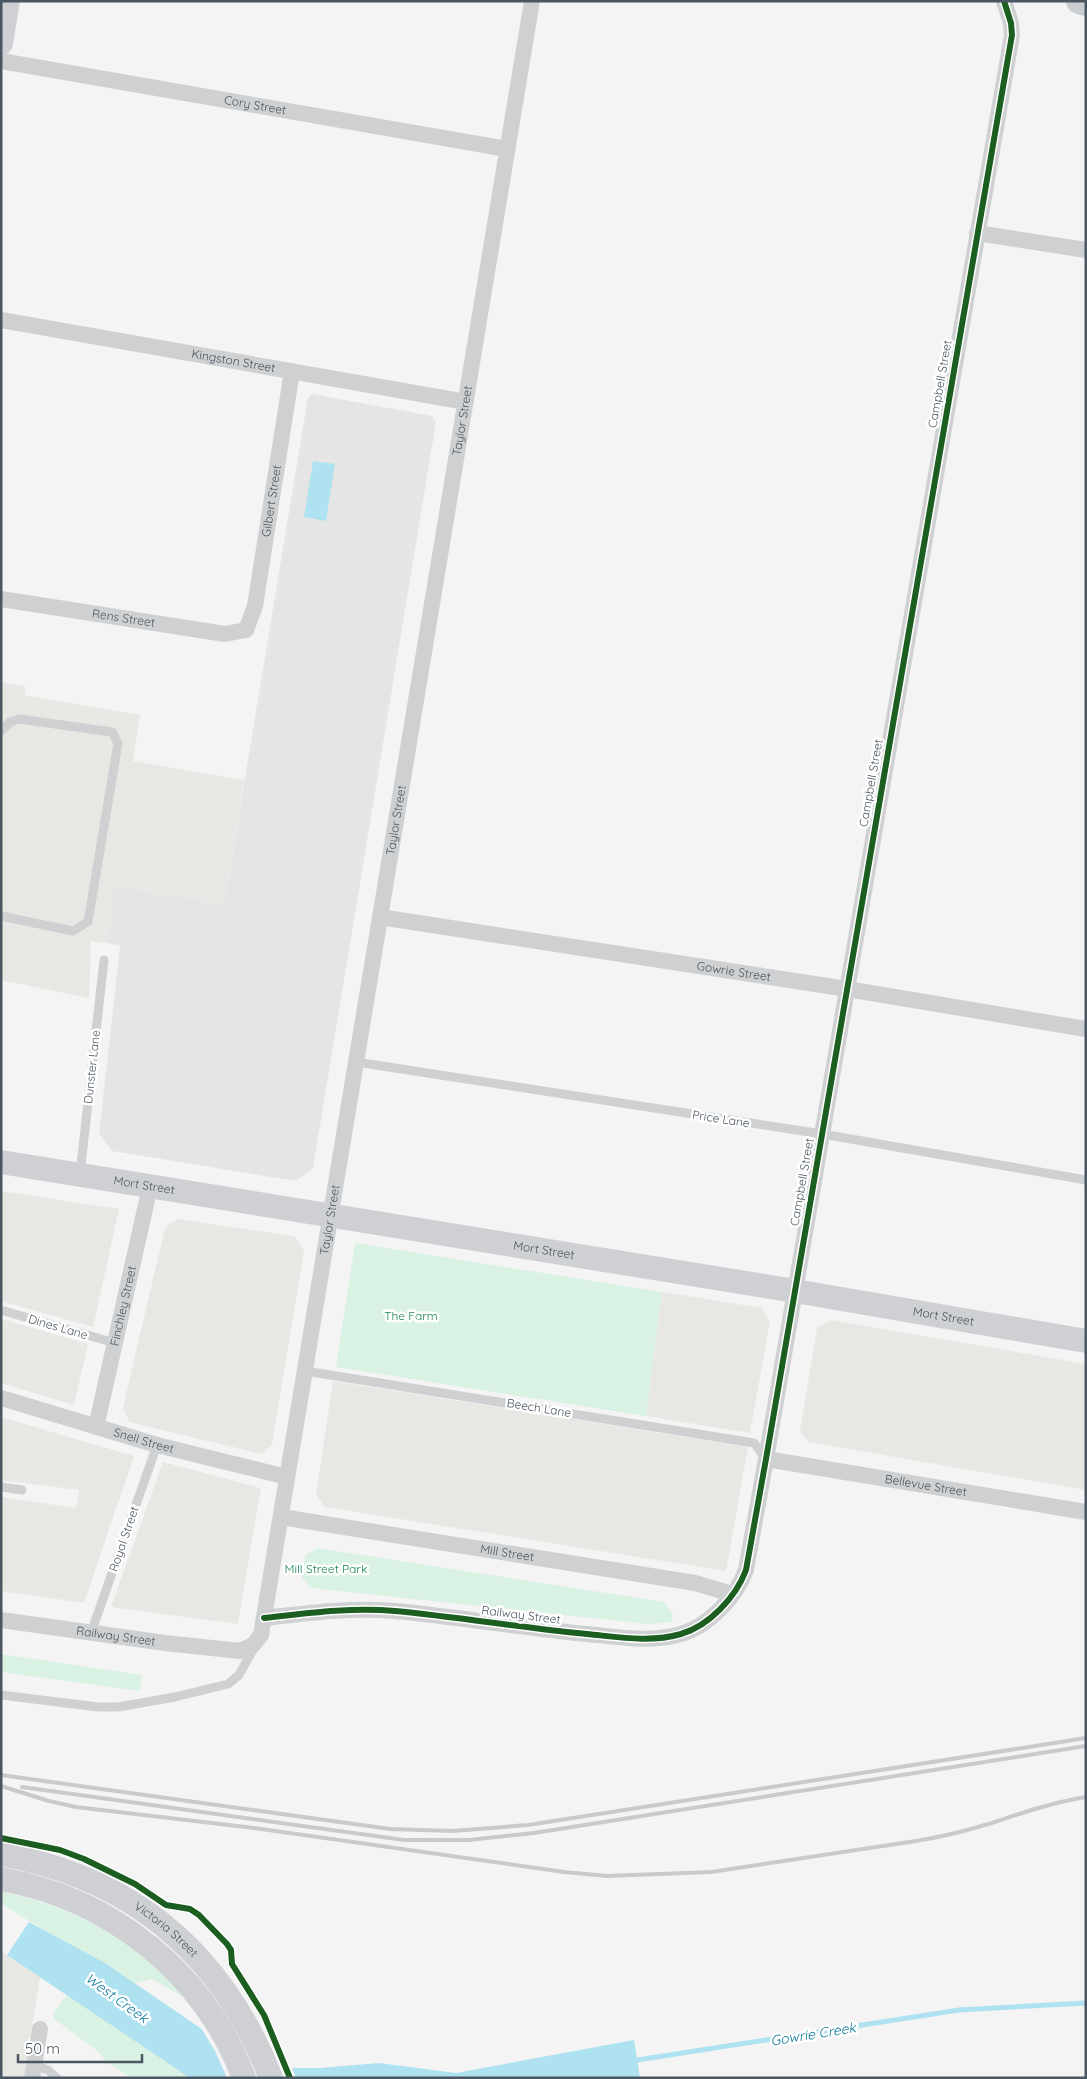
<svg xmlns="http://www.w3.org/2000/svg" width="1087" height="2079" font-family="Quicksand,sans-serif">
  <style>
    .commercial { fill: #e8e7e3 }
    .education { fill: #e6e5e6 }
    .green { fill: #d9f2e3 }
    .water { fill: #aee2f0 }
    .pier { fill: #f4f4f4 }
    .lines { fill: none; stroke-linecap: round; stroke-linejoin: round }
    .stream { stroke: #aee2f0; stroke-width: 5 }
    .lane { stroke: #ced0d2; stroke-width: 9 }
    .street { stroke: #ced0d2; stroke-width: 16 }
    .secondary { stroke: #ced0d4; stroke-width: 24 }
    .primary { stroke: #caced1; stroke-width: 26 }
    .rail { stroke: #c9cacc; stroke-width: 4 }
    .cycleway-casing { stroke: #fff; stroke-width: 9 }
    .cycleway { stroke: #1b5e20; stroke-width: 6 }
    .labels { text-anchor: middle; stroke-width: 5; stroke-linejoin: round; paint-order: stroke }
    .street-label { font-size: 12px; fill: #4a5661; stroke: #fff }
    .park-label { font-size: 12px; fill: #17864f; stroke: #fff }
    .water-label { font-size: 14px; font-style: italic; fill: #0c7c9b; stroke: #fff }
  </style>
  <rect width="100%" height="100%" fill="#f4f4f4"/>
  <!-- commercial -->
  <path class="commercial" d="M1 682 25 686V695L140 715 133 761 244 780 224 904 113 886 107 943 91 941 89 998 1 980Z
    M1 1191 119 1209 93 1327 1 1301Z
    M177 1219 295 1236 304 1251 272 1445 262 1454 129 1422 123 1407 165 1228Z
    M662 1292 762 1308 770 1321 750 1433 646 1416Z
    M1 1319 88 1344 74 1405 1 1383Z
    M831 1320 1086 1364V1490L808 1442 800 1431 817 1328Z
    M333 1381 748 1447 726 1571 325 1507 316 1495Z
    M1 1417 134 1456 84 1603 1 1591V1497L76 1508 79 1490 1 1480Z
    M163 1462 261 1488 238 1624 111 1607Z
    M1 1951 40 1977 24 2078H1Z"/>
  <!-- education -->
  <path class="education" d="M312 394 432 416 436 422 313 1168 296 1181 112 1151 99 1134 120 946 107 943 113 886 224 904 308 398Z"/>
  <!-- green -->
  <path class="green" d="M355 1243 662 1292 646 1416 336 1367Z
    M317 1548 664 1602 673 1614 672 1622 648 1624 311 1588 302 1578 305 1556Z
    M1 1654 142 1675 140 1691 1 1672Z
    M1 1892C55 1902 104 1925 147 1959 161 1970 174 1986 187 1999L152 1979 135 1983C92 1954 44 1932 1 1903Z
    M67 1995 190 2078H132L106 2062 99 2052 54 2019V2012Z"/>
  <!-- water -->
  <path class="water" d="M313 461 335 464 326 521 304 517Z
    M29 1922 105 1963 218 2040 245 2054 292 2068H320L379 2063 456 2073 634 2040 640 2078H190L7 1955Z"/>
  <!-- pier -->
  <path class="pier" d="M198 2023 219 2037 246 2052 261 2058 291 2065 296 2078H227L215 2051Z"/>
  <g class="lines">
    <!-- stream -->
    <path class="stream" d="M631 2061 959 2010 1086 2003"/>
    <!-- lane -->
    <path class="lane" d="M1 731 10 722 19 719 112 732 118 743 88 922 73 931 1 916
      M356 1062 822 1134 1086 1180
      M80 1174 104 960
      M1 1310 115 1343
      M305 1371 748 1442 754 1443 766 1459
      M1 1487 22 1490
      M91 1633 157 1445
      M1 1695 98 1707H118L175 1697 228 1684 239 1675 255 1646
      M34 2065 48 2070 57 2078"/>
    <!-- street -->
    <g class="street">
      <path id="s1" d="M1 61 507 149"/>
      <path d="M977 233 1086 250"/>
      <path id="s2" d="M1 320 466 402"/>
      <path id="s3" d="M1 599 225 634 246 630 255 606 292 371"/>
      <path id="s4" d="M380 917 847 989 1086 1029"/>
      <path id="s5" d="M1 1398 157 1445 287 1477"/>
      <path id="s6" d="M96 1427 150 1187"/>
      <path id="s7" d="M766 1459 1086 1512"/>
      <path id="s8" d="M281 1517 695 1583 732 1594"/>
      <path d="M264 1618C308 1613 351 1607 395 1611 459 1617 523 1628 587 1634 618 1637 650 1643 681 1634 709 1626 736 1597 746 1570L766 1459 1012 35 1011 23 1004 1"/>
      <path id="s9" d="M1 1620 165 1643 240 1651 253 1645 261 1635 532 1"/>
      <path d="M32 2078 40 2029"/>
    </g>
    <!-- secondary -->
    <g class="secondary">
      <path d="M1 43 8 1"/>
      <path id="s10" d="M1 1162 795 1291 1086 1341"/>
      <path id="s11" d="M1 1854C133 1878 222 1953 271 2078"/>
      <path d="M1 1879C112 1899 204 1973 244 2078"/>
    </g>
    <!-- primary -->
    <path class="primary" d="M1079 1 1086 3"/>
    <!-- rail -->
    <path class="rail" d="M1 1775 390 1829 453 1831 528 1825 1086 1738
      M1 1786 49 1801 76 1807 254 1828 564 1872 607 1876 711 1872 916 1841C940 1837 962 1832 985 1825 1020 1814 1049 1803 1086 1797
      M22 1787 404 1840H469L534 1833 1086 1746"/>
    <defs>
      <path id="cycleway" d="M264 1618C308 1613 351 1607 395 1611 459 1617 523 1628 587 1634 618 1637 650 1643 681 1634 709 1626 736 1597 746 1570L766 1459 1012 35 1011 23 1004 1
        M1 1838 60 1850 84 1859 135 1884 166 1905 190 1909 199 1915 227 1944 231 1950 232 1964 264 2015 290 2078"/>
    </defs>
    <!-- cycleway casing -->
    <use href="#cycleway" class="cycleway-casing"/>
    <!-- cycleway -->
    <use href="#cycleway" class="cycleway"/>
  </g>
  <g class="labels">
    <!-- street labels -->
    <g class="street-label">
      <text dy="4" stroke="none"><textPath href="#s1" startOffset="258">Cory Street</textPath></text>
      <text dy="4" stroke="none"><textPath href="#s2" startOffset="236">Kingston Street</textPath></text>
      <text transform="translate(940 384) rotate(-80)" y="4">Campbell Street</text>
      <text dy="4" stroke="none"><textPath href="#s9" startOffset="1499">Taylor Street</textPath></text>
      <text dy="4" stroke="none"><textPath href="#s3" startOffset="380">Gilbert Street</textPath></text>
      <text dy="4" stroke="none"><textPath href="#s3" startOffset="124">Rens Street</textPath></text>
      <text transform="translate(871 783) rotate(-80)" y="4">Campbell Street</text>
      <text dy="4" stroke="none"><textPath href="#s9" startOffset="1094">Taylor Street</textPath></text>
      <text dy="4" stroke="none"><textPath href="#s4" startOffset="358">Gowrie Street</textPath></text>
      <text transform="translate(92 1067) rotate(-84)" y="4">Dunster Lane</text>
      <text transform="translate(721 1119) rotate(9)" y="4">Price Lane</text>
      <text transform="translate(802 1182) rotate(-80)" y="4">Campbell Street</text>
      <text dy="4" stroke="none"><textPath href="#s10" startOffset="145">Mort Street</textPath></text>
      <text dy="4" stroke="none"><textPath href="#s9" startOffset="689">Taylor Street</textPath></text>
      <text dy="4" stroke="none"><textPath href="#s10" startOffset="550">Mort Street</textPath></text>
      <text dy="4" stroke="none"><textPath href="#s6" startOffset="124">Finchley Street</textPath></text>
      <text dy="4" stroke="none"><textPath href="#s10" startOffset="955">Mort Street</textPath></text>
      <text transform="translate(58 1327) rotate(16)" y="4">Dines Lane</text>
      <text transform="translate(539 1408) rotate(9)" y="4">Beech Lane</text>
      <text dy="4" stroke="none"><textPath href="#s5" startOffset="149">Snell Street</textPath></text>
      <text dy="4" stroke="none"><textPath href="#s7" startOffset="162">Bellevue Street</textPath></text>
      <text transform="translate(124 1539) rotate(-71)" y="4">Royal Street</text>
      <text dy="4" stroke="none"><textPath href="#s8" startOffset="229">Mill Street</textPath></text>
      <text transform="translate(521 1615) rotate(7)" y="4">Railway Street</text>
      <text dy="4" stroke="none"><textPath href="#s9" startOffset="116">Railway Street</textPath></text>
      <text dy="4" stroke="none"><textPath href="#s11" startOffset="184">Victoria Street</textPath></text>
    </g>
    <!-- park labels -->
    <g class="park-label">
      <text x="411" y="1320">The Farm</text>
      <text x="326" y="1573">Mill Street Park</text>
    </g>
    <!-- water labels -->
    <g class="water-label">
      <text transform="translate(117 1998) rotate(36)" y="5">West Creek</text>
      <text transform="translate(813 2034) rotate(-9)" y="5">Gowrie Creek</text>
    </g>
  </g>
  <!-- border -->
  <rect width="1087" height="2079" fill="none" stroke="#4a5661" stroke-width="5"/>
  <!-- scale -->
  <path d="M18 2054v8h124v-8" fill="none" stroke="#4a5661" stroke-width="2.5"/>
  <text x="25" y="2054" font-size="15" fill="#4a5661" stroke="#ffffff" stroke-width="4" paint-order="stroke">50 m</text>
</svg>
